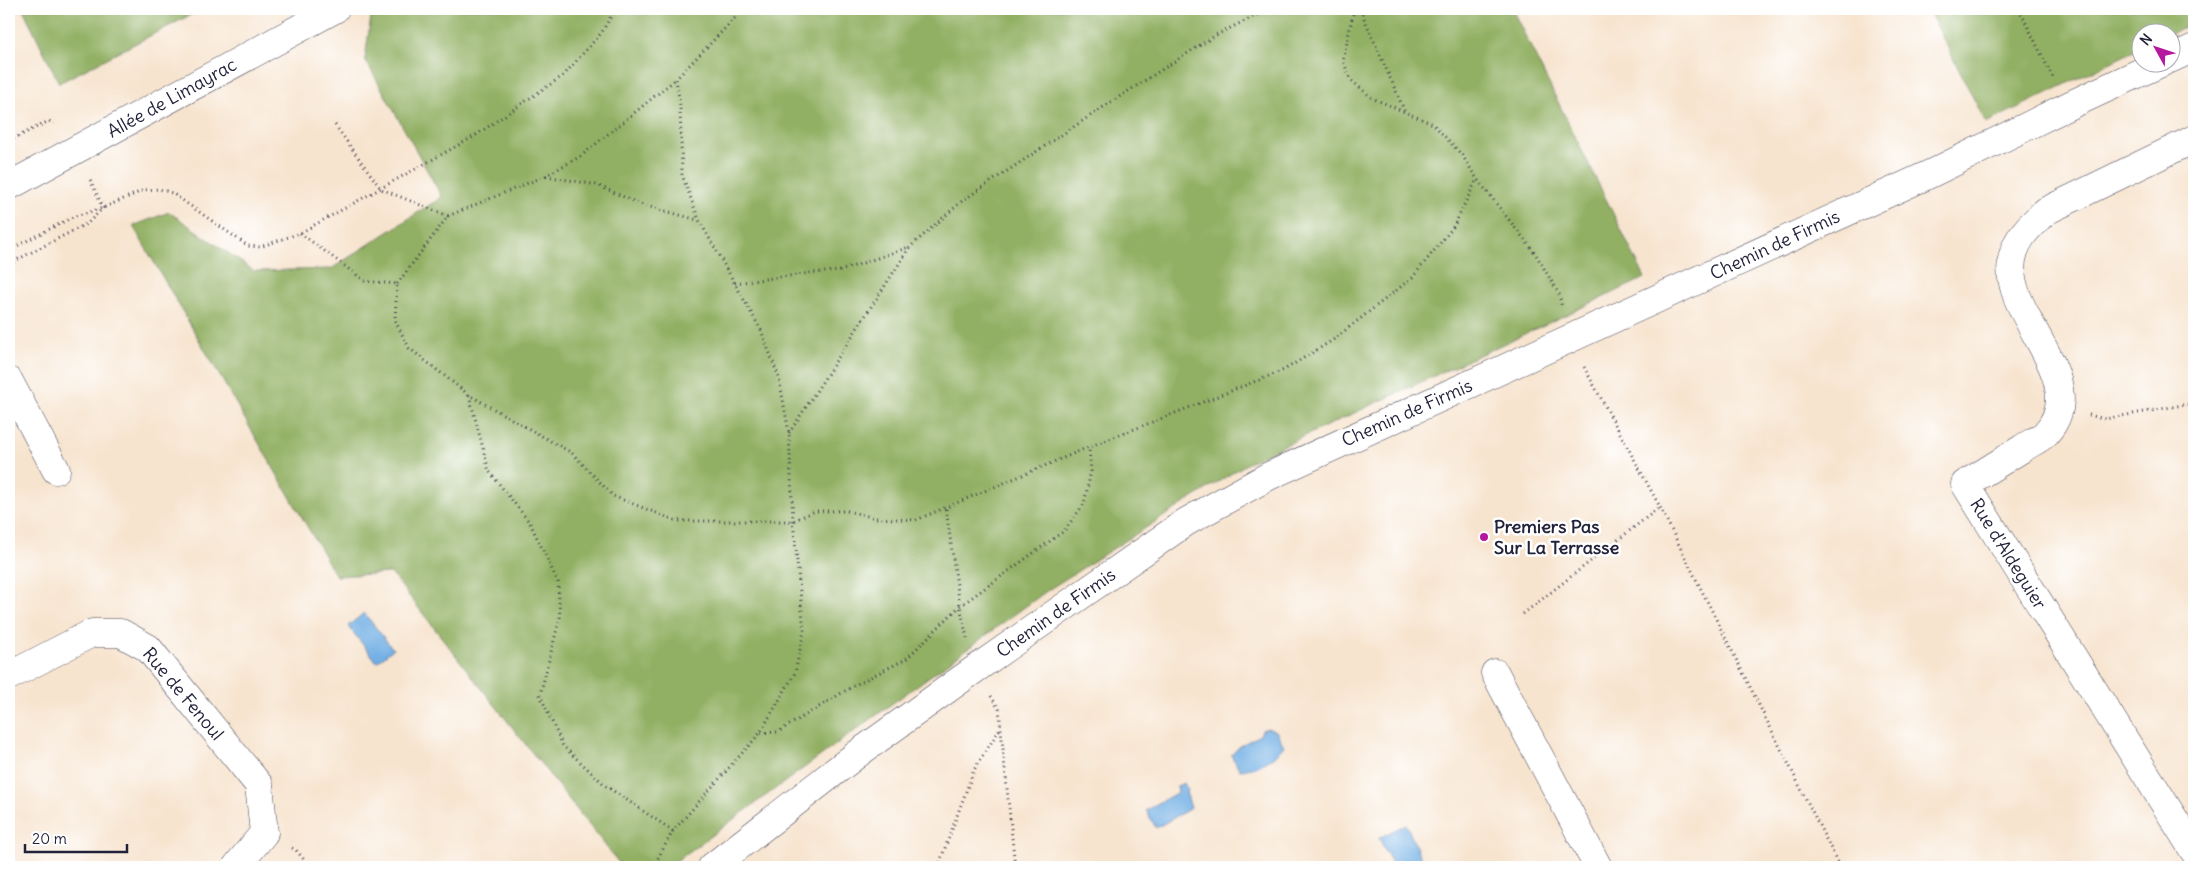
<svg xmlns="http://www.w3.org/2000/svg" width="2203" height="876" font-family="Delius,sans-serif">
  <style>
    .forest { fill: #92b063; stroke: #5a694f }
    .water { fill: #71afe4; stroke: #4a6890 }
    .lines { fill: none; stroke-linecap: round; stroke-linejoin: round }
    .minor-casing { stroke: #423f51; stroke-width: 29 }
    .path { stroke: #423f51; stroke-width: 3; stroke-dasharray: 1 4; stroke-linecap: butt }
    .minor { stroke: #fff; stroke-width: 28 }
    .poi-dot { fill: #b5179e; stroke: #fff; stroke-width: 2 }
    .labels { text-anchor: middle; stroke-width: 5; stroke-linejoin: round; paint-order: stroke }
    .street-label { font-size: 18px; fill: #22223b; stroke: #fff }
    .poi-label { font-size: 18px; font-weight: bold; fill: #22223b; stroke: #fff; text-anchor: start }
  </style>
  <rect width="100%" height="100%" fill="#fff"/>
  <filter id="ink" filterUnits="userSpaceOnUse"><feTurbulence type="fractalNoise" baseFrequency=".02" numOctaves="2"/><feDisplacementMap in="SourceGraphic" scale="10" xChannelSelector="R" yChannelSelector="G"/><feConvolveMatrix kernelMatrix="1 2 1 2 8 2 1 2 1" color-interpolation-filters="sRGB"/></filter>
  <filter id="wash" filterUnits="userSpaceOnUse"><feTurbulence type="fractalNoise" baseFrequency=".0096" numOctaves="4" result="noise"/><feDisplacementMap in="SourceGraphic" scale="20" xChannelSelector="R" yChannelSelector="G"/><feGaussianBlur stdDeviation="1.12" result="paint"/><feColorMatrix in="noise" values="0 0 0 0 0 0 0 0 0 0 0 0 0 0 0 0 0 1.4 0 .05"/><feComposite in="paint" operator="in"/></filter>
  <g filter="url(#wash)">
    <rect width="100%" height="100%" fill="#f7e4cf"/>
    <!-- forest -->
    <path class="forest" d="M23 9H202L59 83Z
      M372 9H1512L1645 278 1251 461 1048 590 668 867H622L391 573 336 576 133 226 169 212 254 271 331 269 442 197 365 59Z
      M1928 9H2188L2194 22 2171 34 2140 32V48L1986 123Z"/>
    <!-- water -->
    <path class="water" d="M364 613 393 649 377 662 348 626Z
      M1267 728 1276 731 1284 746C1273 759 1257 769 1240 770L1231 755 1241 745 1260 735 1262 730Z
      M1184 783 1187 789 1186 792 1191 808 1156 828 1146 810 1178 792 1177 786Z
      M1406 824 1425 867H1394L1379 838Z"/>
  </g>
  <g filter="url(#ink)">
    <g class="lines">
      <defs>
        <path id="minor" d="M2170 59 2194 48
          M2194 139 2046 211C2034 222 2021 233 2015 249 1990 308 2097 377 2046 433 2041 439 2030 443 2023 448 2004 460 1985 472 1965 484L2194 851
          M9 186 335 9
          M9 381 56 470
          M1495 673 1598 867
          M9 676 92 633H121L148 648 259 785 264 833 236 867
          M712 867 860 752 974 670 1186 522 1269 476 1930 174 2068 106 2163 62"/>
      </defs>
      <!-- minor casing -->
      <use href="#minor" class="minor-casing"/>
      <!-- path -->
      <path class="path" d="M1354 9 1343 61 1351 80 1372 98 1433 124 1462 155 1477 179 1535 253 1559 294 1562 308
        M1360 9 1405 112
        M2019 9 2053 78
        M335 125 381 189 448 216
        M9 141 49 121 54 124
        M546 176 597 185 640 204 698 220
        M300 233 365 281 397 284 395 320 409 348 469 395 572 453 613 496 677 521H793L815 511H847L876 518 916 520 1089 447 1284 370 1333 340 1412 278 1454 226 1477 179
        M9 250 75 216 103 208 144 190 159 189 172 193 248 246 260 247 300 233 473 137 564 75 602 32 615 9
        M9 264 88 223 103 208 89 177
        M735 283 811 273 840 271 909 247
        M397 284 448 216 545 176 581 156 676 79
        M1584 367 1660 507 1840 867
        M469 395 489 471 530 523 558 582 560 617 540 695 563 746 606 786 673 831
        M2089 415 2105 419 2194 403
        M789 433 910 247 962 201 1108 104 1216 35 1269 9
        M946 509 960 606 967 638
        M1523 614 1660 507
        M991 696 999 709 1015 867
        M761 733 778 732 853 686 906 659 960 606 1064 531 1084 504 1091 471 1089 447
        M292 848 296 850 310 867
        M653 867 673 831 760 733 795 673 804 631 793 521 789 433 779 378 761 330 699 220 682 175 680 105 676 79 735 18 739 9
        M938 867 974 770 1001 727"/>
      <!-- minor -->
      <use href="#minor" class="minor"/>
    </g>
  </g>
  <!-- markers -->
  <circle class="poi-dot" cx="1484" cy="537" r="5"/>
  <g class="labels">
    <!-- street labels -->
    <g class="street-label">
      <text transform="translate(172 98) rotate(-29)" y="6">Allée de Limayrac</text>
      <text transform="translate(1775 245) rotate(-25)" y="6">Chemin de Firmis</text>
      <text transform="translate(1407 413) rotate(-24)" y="6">Chemin de Firmis</text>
      <text transform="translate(2008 554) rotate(58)" y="6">Rue d'Aldeguier</text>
      <text transform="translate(1056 613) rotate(-35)" y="6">Chemin de Firmis</text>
      <text transform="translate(183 694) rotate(50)" y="6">Rue de Fenoul</text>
    </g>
    <!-- poi labels -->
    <g class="poi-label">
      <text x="1494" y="533">Premiers Pas<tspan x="1494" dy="21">Sur La Terrasse</tspan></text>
    </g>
  </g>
  <!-- margin -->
  <rect width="2203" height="876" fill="none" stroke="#fff" stroke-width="30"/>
  <!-- north arrow -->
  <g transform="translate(2156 48) rotate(310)"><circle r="24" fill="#ffffff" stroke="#a7a7b1"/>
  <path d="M0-4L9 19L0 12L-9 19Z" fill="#b5179e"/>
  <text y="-8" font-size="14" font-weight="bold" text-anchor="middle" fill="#22223b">N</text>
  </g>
  <!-- scale -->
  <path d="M25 844v8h102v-8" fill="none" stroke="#22223b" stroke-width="2.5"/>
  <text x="32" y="844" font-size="15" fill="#22223b" stroke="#ffffff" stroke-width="4" paint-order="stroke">20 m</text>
</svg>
